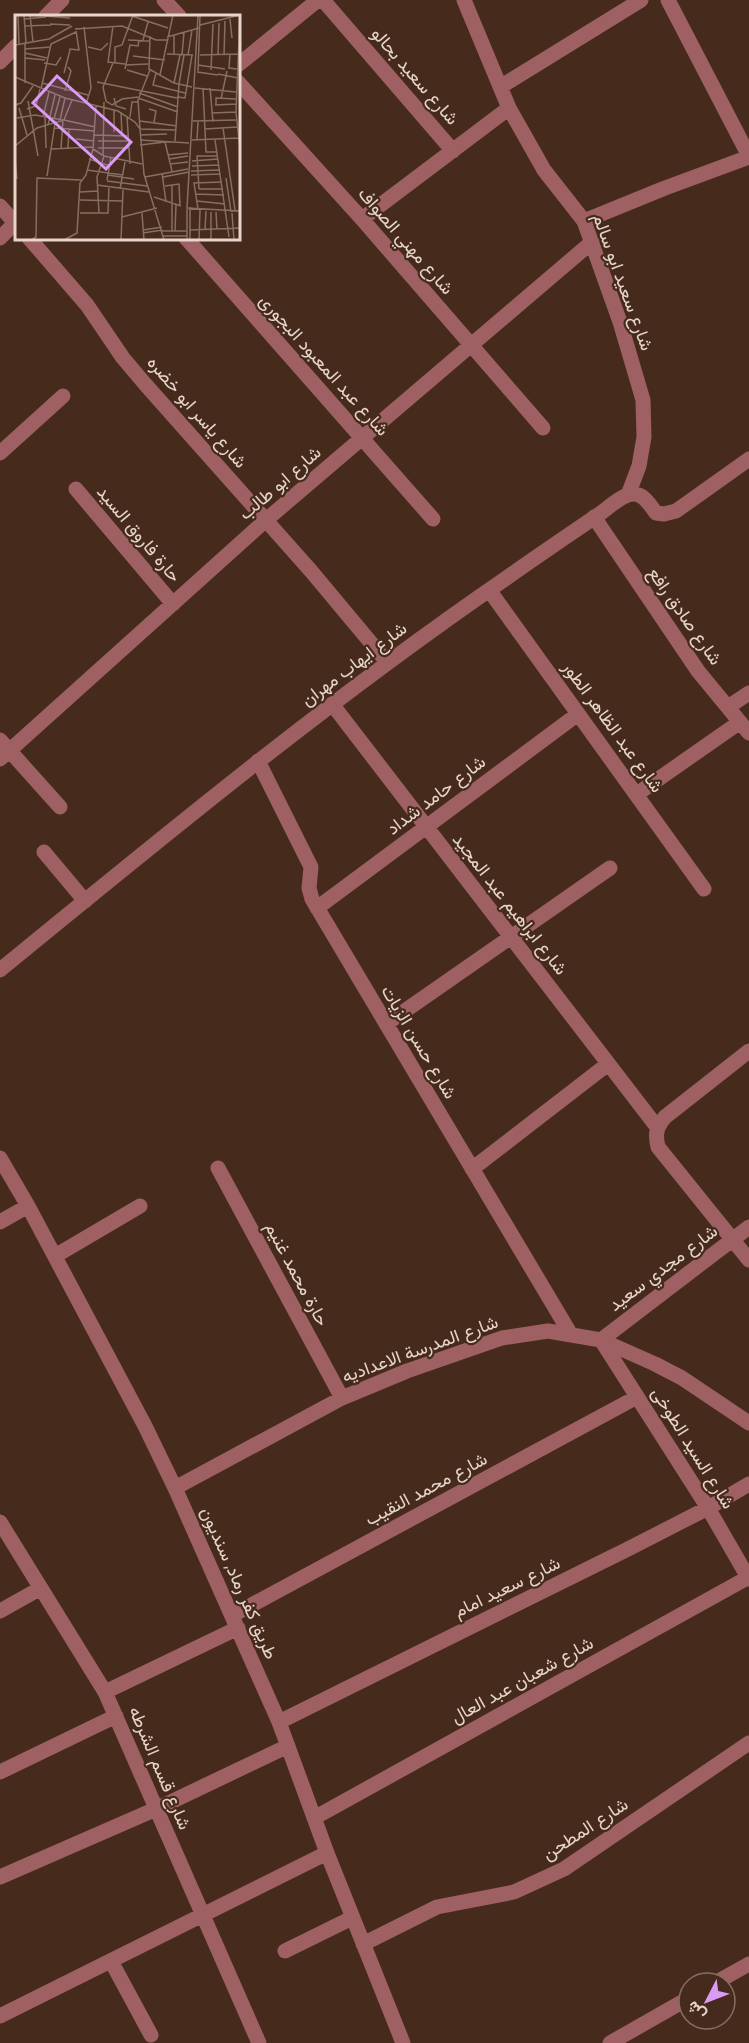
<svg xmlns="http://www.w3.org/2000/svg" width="749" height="2043" font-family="'DM Sans',Vazirmatn,sans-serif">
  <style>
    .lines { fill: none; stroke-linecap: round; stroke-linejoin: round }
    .minor { stroke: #9f6064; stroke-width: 15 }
    .labels { text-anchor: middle; stroke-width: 4.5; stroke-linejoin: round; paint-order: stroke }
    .street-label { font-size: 18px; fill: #e7d4cb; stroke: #462b1c }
    .inset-road { fill: none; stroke: #866f62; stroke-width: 1.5 }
    .view { fill: #da9af6; fill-opacity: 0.15; stroke: #da9af6; stroke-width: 3 }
    .inset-edge { fill: none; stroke: #e7d4cb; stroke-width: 3 }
  </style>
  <rect width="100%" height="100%" fill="#462b1c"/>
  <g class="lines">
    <!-- minor -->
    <path class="minor" d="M164 0 179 16
      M323 0 453 151
      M464 0 509 108 544 170 584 221 620 322 643 400 644 437 639 466 628 495
      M668 0 749 156
      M46 16 62 0
      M0 62 16 46
      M238 65 318 0
      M238 82 362 219 543 428
      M500 87 641 0
      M0 206 16 224
      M362 219 509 108
      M584 221 665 188 749 157
      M0 238 15 223
      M29 238 87 305 123 358 145 384 311 571 387 662
      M186 238 433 519
      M0 453 63 396
      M76 489 173 604
      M594 517 698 671 749 733
      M489 590 704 889
      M332 704 657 1127
      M728 707 749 693
      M0 740 60 807
      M0 759 266 520 592 242
      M258 761 311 867 309 888 312 899 570 1333
      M637 794 740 722
      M44 852 85 901
      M317 908 578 714
      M0 970C165 835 329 700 505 579 536 557 567 536 598 515 607 509 618 498 628 495 642 490 649 504 656 513L664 514 676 511 749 459
      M386 1024 610 868
      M749 1051 665 1117C656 1128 655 1134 658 1147L749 1260
      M0 1158 28 1206 145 1426 175 1488 279 1722 327 1853 403 2043
      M218 1168 342 1398
      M472 1169 608 1064
      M0 1222 28 1206
      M749 1227 601 1340 708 1508 749 1579
      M55 1256 140 1206
      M175 1488 342 1398 407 1371 502 1338 548 1331 601 1340 655 1364 682 1378 749 1423
      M0 1522 105 1692 259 2043
      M0 1611 41 1588
      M233 1615 637 1397
      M105 1692 238 1628
      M279 1722 628 1549 708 1508 749 1484
      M0 1772 116 1716
      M314 1818 749 1577
      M0 1877 156 1809 288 1746
      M363 1944 437 1907 514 1892 564 1869 749 1743
      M285 1951 352 1918
      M111 1961 151 2035
      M715 1983 749 1964
      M0 2016 327 1853
      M610 2043 689 1998"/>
  </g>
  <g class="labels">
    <!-- street labels -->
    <g class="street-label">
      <text transform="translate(415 76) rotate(49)" y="6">شارع سعيد بحالو</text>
      <text transform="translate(406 241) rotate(49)" y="6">شارع مهني الصواف</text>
      <text transform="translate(623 282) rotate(70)" y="6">شارع سعيد ابو سالم</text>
      <text transform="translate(324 365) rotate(48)" y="6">شارع عبد المعبود البجورى</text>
      <text transform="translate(197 412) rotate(49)" y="6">شارع ياسر ابو خضره</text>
      <text transform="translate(280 483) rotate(-41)" y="6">شارع ابو طالب</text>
      <text transform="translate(139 534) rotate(50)" y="6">حارة فاروق السيد</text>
      <text transform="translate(685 616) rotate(55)" y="6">شارع صادق رافع</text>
      <text transform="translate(354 664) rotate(-37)" y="6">شارع ايهاب مهران</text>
      <text transform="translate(613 727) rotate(54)" y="6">شارع عبد الظاهر الطور</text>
      <text transform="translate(436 795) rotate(-37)" y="6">شارع حامد شداد</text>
      <text transform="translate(510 904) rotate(52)" y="6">شارع ابراهيم عبد المجيد</text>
      <text transform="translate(419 1042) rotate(59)" y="6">شارع حسن الزيات</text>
      <text transform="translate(663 1268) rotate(-37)" y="6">شارع مجدي سعيد</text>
      <text transform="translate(297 1274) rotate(62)" y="6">حارة محمد غنيم</text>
      <text transform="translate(420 1349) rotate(-20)" y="6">شارع المدرسة الاعداديه</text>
      <text transform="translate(693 1448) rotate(58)" y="6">شارع السيد الطوخى</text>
      <text transform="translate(426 1489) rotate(-28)" y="6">شارع محمد النقيب</text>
      <text transform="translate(239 1583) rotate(66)" y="6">طريق كفر رماد, سنديون</text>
      <text transform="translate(507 1587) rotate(-26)" y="6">شارع سعيد امام</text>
      <text transform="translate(522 1680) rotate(-29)" y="6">شارع شعبان عبد العال</text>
      <text transform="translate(160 1768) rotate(67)" y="6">شارع قسم الشرطه</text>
      <text transform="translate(585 1829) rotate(-33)" y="6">شارع المطحن</text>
    </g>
  </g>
  <!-- overview -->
  <g transform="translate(15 15)">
    <rect width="225" height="225" fill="#462b1c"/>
    <path class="inset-road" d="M3 0 4 29M9 0 11 28M15 0 18 27M183 0 172 193 225 196M30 1 55 3M117 1 153 13M225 1 221 97 225 134M9 4 31 2M215 4 217 23M35 9 55 10M185 10 225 0M10 11 36 10M98 11 93 47 110 49M69 12 76 73 71 89M60 14 107 11 141 25H152M159 20V40M135 21 134 54 159 68 177 72M152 22 184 13M113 25 134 26M128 25 133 7M0 30 34 24 57 11M73 32 86 35 93 28M10 34 36 32M54 34 64 35 61 16M10 38 32 43M152 39 178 40M215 39 214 53 222 54M167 40 169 17M173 40 177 15M185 40 223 39M203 40 204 8M209 40 210 6M118 41 150 45M10 43 30 45M29 48 41 50 46 42M100 48V32L107 30 118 0M110 50 133 49M183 50 210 54M110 54 115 30 123 31 124 25M112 55 132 61M135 55 123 85 125 114 161 115M196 55 198 9M183 56 185 0M182 57 203 60M49 58 55 35M141 58 138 70 170 78M203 59 223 63M145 60 158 0M0 62 50 83 103 96 120 107 125 114 129 159 149 225M82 67 162 83M10 68V28M27 68 73 80M159 68 165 40M164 69 169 40M180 73 221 77M188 73 191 137H202M195 73 198 107M26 74 36 29 61 17M50 76 56 56 53 52M124 78 163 92M162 82 170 83 177 40M99 83 101 91 111 94M123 83 163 97M206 84 212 56M13 86 23 141M0 90 6 88 18 71M97 90 91 86 88 72 98 48M97 90 107 84 123 82M200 90 221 89M201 90V83L221 84M4 93 12 120M12 94 21 91 25 74M134 94 141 96 139 107M99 95V117M106 97 107 121M197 98 221 97M112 101 115 149M28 102 34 77M30 102 31 133M115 102 117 87H123M2 103 20 100 48 105 46 133M39 104 45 82M45 105 50 83M49 105 80 112M125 106 162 111M178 106 221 105M33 110 40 80M39 113 54 114 53 133M208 113 220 195M54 114 80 116M190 114 222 112M79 120 113 121M125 120 152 119M61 124 79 126M125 125 174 128M177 125 224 123M182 125 183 107M200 125 214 222M83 126H114M160 126 164 69M150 127 157 156M125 130 150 127M0 131 22 113 49 105 57 85M83 133H114M36 134 78 132M78 134 89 141 127 149M153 140 173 138M88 141 89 87M74 144 95 151M154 144 173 141M0 145 2 164M177 146 203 144M155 149 173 147M177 151 204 150M72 155 108 160M176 156 205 155M147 158 151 187M93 160 119 164M176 160 205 159M32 161 40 108M130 162 173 154M148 162 174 157M211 163 216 197M92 165 96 142M92 166 132 171M82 170 134 177M150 171 164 169 165 191M105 174 110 147M184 174 182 141H202M184 174H208M65 177 83 176M181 179 209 180M139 182 166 191M65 185 108 186M182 186 210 189M183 194 179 168 207 167M201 197 202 215M65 198H93L94 171M84 198 82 162 89 141M127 198 129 225M217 198 219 225M107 202 142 193M128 215 147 212M175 215 225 213M190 215 191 196M147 216H172M157 216V170M160 216 161 190M128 218 147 215M148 221H172M16 225 21 222 22 163 66 165M49 225 62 218 65 168 71 160 78 134 81 91M106 225 108 175M172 225V193M175 225V192M184 225 185 195M196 225V197"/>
    <path class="view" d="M42 61 116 127 91 154 18 88Z"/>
    <rect width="225" height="225" class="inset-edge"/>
  </g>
  <!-- north arrow -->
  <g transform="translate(707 2001) rotate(228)"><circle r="28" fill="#462b1c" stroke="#866f62" stroke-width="1.5"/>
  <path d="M0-4.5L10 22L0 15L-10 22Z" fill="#da9af6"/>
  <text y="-9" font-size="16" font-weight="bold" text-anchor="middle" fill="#e7d4cb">ش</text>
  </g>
</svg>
